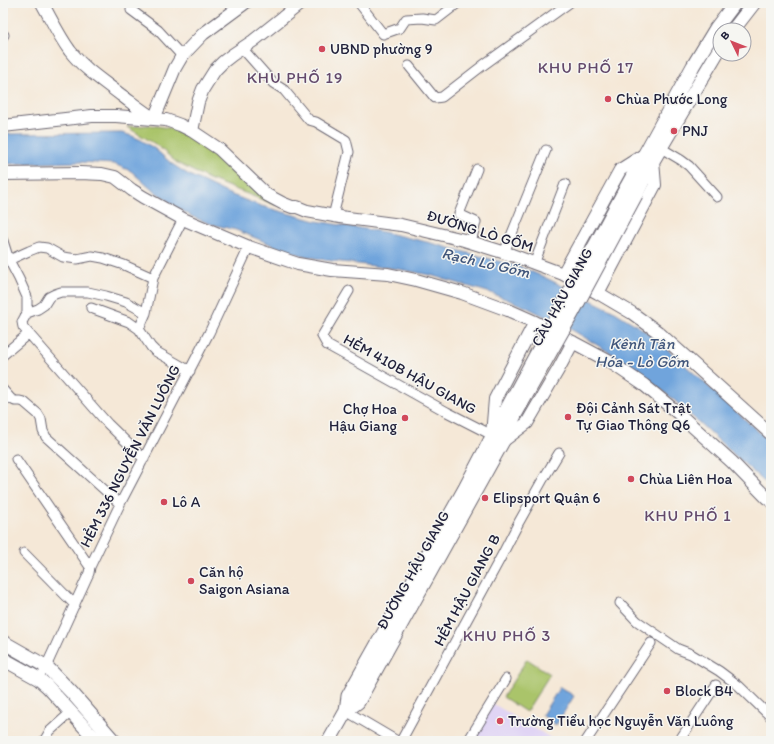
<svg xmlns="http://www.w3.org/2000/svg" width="774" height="744" font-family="Itim,sans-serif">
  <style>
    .built { fill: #e0d4f4 }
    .green { fill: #aac46a; stroke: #667352 }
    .water { fill: #6fa4dc; stroke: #48638c }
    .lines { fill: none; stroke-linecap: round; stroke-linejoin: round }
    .minor-casing { stroke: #6c6772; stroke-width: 11 }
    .tertiary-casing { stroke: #6c6772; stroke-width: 14 }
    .secondary-casing { stroke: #6c6772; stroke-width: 15 }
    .minor { stroke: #fff; stroke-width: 9 }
    .tertiary { stroke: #fff; stroke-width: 12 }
    .secondary { stroke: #fff; stroke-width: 13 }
    .secondary-bridge-casing { stroke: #6c6772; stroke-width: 15; stroke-linecap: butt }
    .secondary-bridge { stroke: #fff; stroke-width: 13 }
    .poi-dot { fill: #d1495b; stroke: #f6f6f2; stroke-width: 1.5 }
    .labels { text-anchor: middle; stroke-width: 3; stroke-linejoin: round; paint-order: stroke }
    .poi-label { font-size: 15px; fill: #22223b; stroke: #f6f6f2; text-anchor: start }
    .street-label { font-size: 15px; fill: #22223b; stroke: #f6f6f2 }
    .neighbourhood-label { font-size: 16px; letter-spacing: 1px; fill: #63496b; stroke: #f6f6f2 }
    .water-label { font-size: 16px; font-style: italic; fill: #41567b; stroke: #f6f6f2 }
  </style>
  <rect width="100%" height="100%" fill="#f6f6f2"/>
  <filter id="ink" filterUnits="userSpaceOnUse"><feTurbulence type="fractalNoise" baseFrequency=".025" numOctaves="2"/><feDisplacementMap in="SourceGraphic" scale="8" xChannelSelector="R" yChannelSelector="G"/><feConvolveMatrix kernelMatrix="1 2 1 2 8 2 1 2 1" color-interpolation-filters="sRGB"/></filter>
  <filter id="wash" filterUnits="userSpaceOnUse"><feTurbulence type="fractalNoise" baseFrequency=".012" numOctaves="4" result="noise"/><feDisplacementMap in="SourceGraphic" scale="16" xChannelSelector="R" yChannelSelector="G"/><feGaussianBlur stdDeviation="0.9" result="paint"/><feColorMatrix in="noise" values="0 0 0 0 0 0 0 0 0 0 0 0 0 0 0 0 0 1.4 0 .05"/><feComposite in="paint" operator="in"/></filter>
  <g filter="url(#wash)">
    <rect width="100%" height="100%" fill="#f5e8d7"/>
    <!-- built -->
    <path class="built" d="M490 702 556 741H466Z"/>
    <!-- green -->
    <path class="green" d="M150 125 182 130 205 144 276 205 209 179 177 163 157 145 127 127Z
      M527 659 550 674 526 712 503 697Z"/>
    <!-- water -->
    <path class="water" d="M122 133 132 136 141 140 155 149 172 164 189 175 229 194 261 206 316 221 383 232 427 242 520 267 542 276 615 312 636 325 654 337 771 443V488L674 400 647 378 617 357 574 331 526 307 491 293 430 275 398 269 325 260 305 256 280 248 236 230 211 224 193 217 174 206 163 197 151 189 131 171 114 164 80 162 3 164V134Z
      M560 687 574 696 556 725 542 715Z"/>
  </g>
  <g filter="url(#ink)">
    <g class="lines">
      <defs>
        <path id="minor" d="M359 3 383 34 400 28 406 19 422 18 436 20 458 3
          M131 10 158 30 182 56
          M3 36 4 35
          M242 48 273 83 284 90 309 120 316 122 346 140 349 152 333 216
          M409 66 435 98 442 97 482 66 569 3
          M661 148 681 160 689 166 717 197
          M3 241 9 260 19 279 27 297V313L22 322 23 327 108 424 144 459
          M471 242 476 222 459 214 477 169
          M504 253 546 150
          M9 260 29 251 39 247 47 248 63 257 77 259 92 256 103 258 124 265 153 278
          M534 264 565 184
          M349 291 322 336 327 345 447 412 492 435
          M91 308 129 322 139 329 151 347 155 351 190 371
          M27 313 38 309 44 305 49 297 55 294 61 292H88L106 296 126 302 146 313
          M139 329 146 313 153 278 183 219
          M3 355 28 334
          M3 390 11 399 15 401H20L24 402 38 414 41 419 43 431 46 437 120 504
          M16 459 90 567
          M24 553 75 605
          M620 603 637 621 678 649 691 654 719 671 739 686 771 717
          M44 671 89 573 90 567 120 504 209 333 249 247
          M346 711 397 741
          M44 741 50 731 71 712
          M401 741 501 557 519 522 542 481 559 453
          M468 741 506 679
          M586 741 651 643
          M679 741 716 685"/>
        <path id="tertiary" d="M42 3C51 19 59 36 70 51 84 69 103 81 121 95 132 103 142 111 153 118
          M154 119 175 68 182 56 203 34 245 3
          M3 126 92 116H116L166 120 180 125 192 131 219 149 267 195 282 203 292 207H297L307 211 340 217 401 225 464 240 512 255 563 274 598 293 632 313 658 332 771 434
          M192 131 198 102 203 89 215 70 223 62 232 55 253 41 301 3
          M3 174 80 173 102 174 115 177 132 190 143 197 183 219 249 247 298 264 332 270 388 274 416 280 462 293 508 310 535 322 610 362 644 385 679 414 732 462 767 498 771 501
          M563 274 620 170 642 156
          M598 293 655 185 653 161
          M492 435 495 399 535 322
          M503 441 527 423 558 370 573 342"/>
        <path id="secondary" d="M733 30 754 3
          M626 188 693 66 716 28 735 3
          M637 193 653 161 720 48
          M3 642 47 667 72 693 114 741
          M3 659 39 679 47 686 97 741
          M346 711 358 702 503 441 515 415
          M329 741 346 711 348 696 464 490 506 410"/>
      </defs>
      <!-- minor casing -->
      <use href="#minor" class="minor-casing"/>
      <!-- tertiary casing -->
      <use href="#tertiary" class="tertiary-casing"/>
      <!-- secondary casing -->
      <use href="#secondary" class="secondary-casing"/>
      <!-- minor -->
      <use href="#minor" class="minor"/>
      <!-- tertiary -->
      <use href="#tertiary" class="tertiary"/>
      <!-- secondary -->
      <use href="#secondary" class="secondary"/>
      <defs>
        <path id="secondary-bridge" d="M506 410 626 188
          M515 415 573 312 637 193"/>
      </defs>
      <!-- secondary-bridge casing -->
      <use href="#secondary-bridge" class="secondary-bridge-casing"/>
      <!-- secondary-bridge -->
      <use href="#secondary-bridge" class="secondary-bridge"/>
    </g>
  </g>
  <!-- markers -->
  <g class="poi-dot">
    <circle cx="322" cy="49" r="4"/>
    <circle cx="608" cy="99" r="4"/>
    <circle cx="674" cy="131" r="4"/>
    <circle cx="568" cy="417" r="4"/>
    <circle cx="405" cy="418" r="4"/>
    <circle cx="631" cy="479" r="4"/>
    <circle cx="485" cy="498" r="4"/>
    <circle cx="164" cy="502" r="4"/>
    <circle cx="191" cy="581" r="4"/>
    <circle cx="667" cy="691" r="4"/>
    <circle cx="500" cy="721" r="4"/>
  </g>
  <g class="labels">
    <!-- poi labels -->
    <g class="poi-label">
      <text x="330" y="54">UBND phường 9</text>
      <text x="616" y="104">Chùa Phước Long</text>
      <text x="682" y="136">PNJ</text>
      <text x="576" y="413">Đội Cảnh Sát Trật<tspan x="576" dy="17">Tự Giao Thông Q6</tspan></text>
      <text x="397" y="414" text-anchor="end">Chợ Hoa<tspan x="397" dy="17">Hậu Giang</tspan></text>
      <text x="639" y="484">Chùa Liên Hoa</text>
      <text x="493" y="503">Elipsport Quận 6</text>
      <text x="172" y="507">Lô A</text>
      <text x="199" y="577">Căn hộ<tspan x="199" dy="17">Saigon Asiana</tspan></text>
      <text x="675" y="696">Block B4</text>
      <text x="508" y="726">Trường Tiểu học Nguyễn Văn Luông</text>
    </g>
    <!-- street labels -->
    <g class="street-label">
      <text transform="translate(480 231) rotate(17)" y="5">ĐƯỜNG LÒ GỐM</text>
      <text transform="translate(562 297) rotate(-61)" y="5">CẦU HẬU GIANG</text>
      <text transform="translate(410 374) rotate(29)" y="5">HẺM 410B HẬU GIANG</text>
      <text transform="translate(130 456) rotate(-63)" y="5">HẺM 336 NGUYỄN VĂN LUÔNG</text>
      <text transform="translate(413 570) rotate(-61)" y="5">ĐƯỜNG HẬU GIANG</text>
      <text transform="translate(467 590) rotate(-62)" y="5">HẺM HẬU GIANG B</text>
    </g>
    <!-- neighbourhood labels -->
    <g class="neighbourhood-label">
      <text x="586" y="73">KHU PHỐ 17</text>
      <text x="295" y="83">KHU PHỐ 19</text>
      <text x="688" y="521">KHU PHỐ 1</text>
      <text x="507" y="641">KHU PHỐ 3</text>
    </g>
    <!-- water labels -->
    <g class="water-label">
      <text transform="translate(486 262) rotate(13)" y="6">Rạch Lò Gốm</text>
      <text x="642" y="349">Kênh Tân<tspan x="642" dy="18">Hóa - Lò Gốm</tspan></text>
    </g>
  </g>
  <!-- margin -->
  <rect width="774" height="744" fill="none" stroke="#f6f6f2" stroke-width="16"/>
  <!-- north arrow -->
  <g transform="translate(732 42) rotate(313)"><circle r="19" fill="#f6f6f2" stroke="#a1a1a9"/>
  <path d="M0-3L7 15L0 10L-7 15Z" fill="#d1495b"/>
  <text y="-6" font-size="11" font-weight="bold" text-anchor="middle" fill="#22223b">B</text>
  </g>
</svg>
